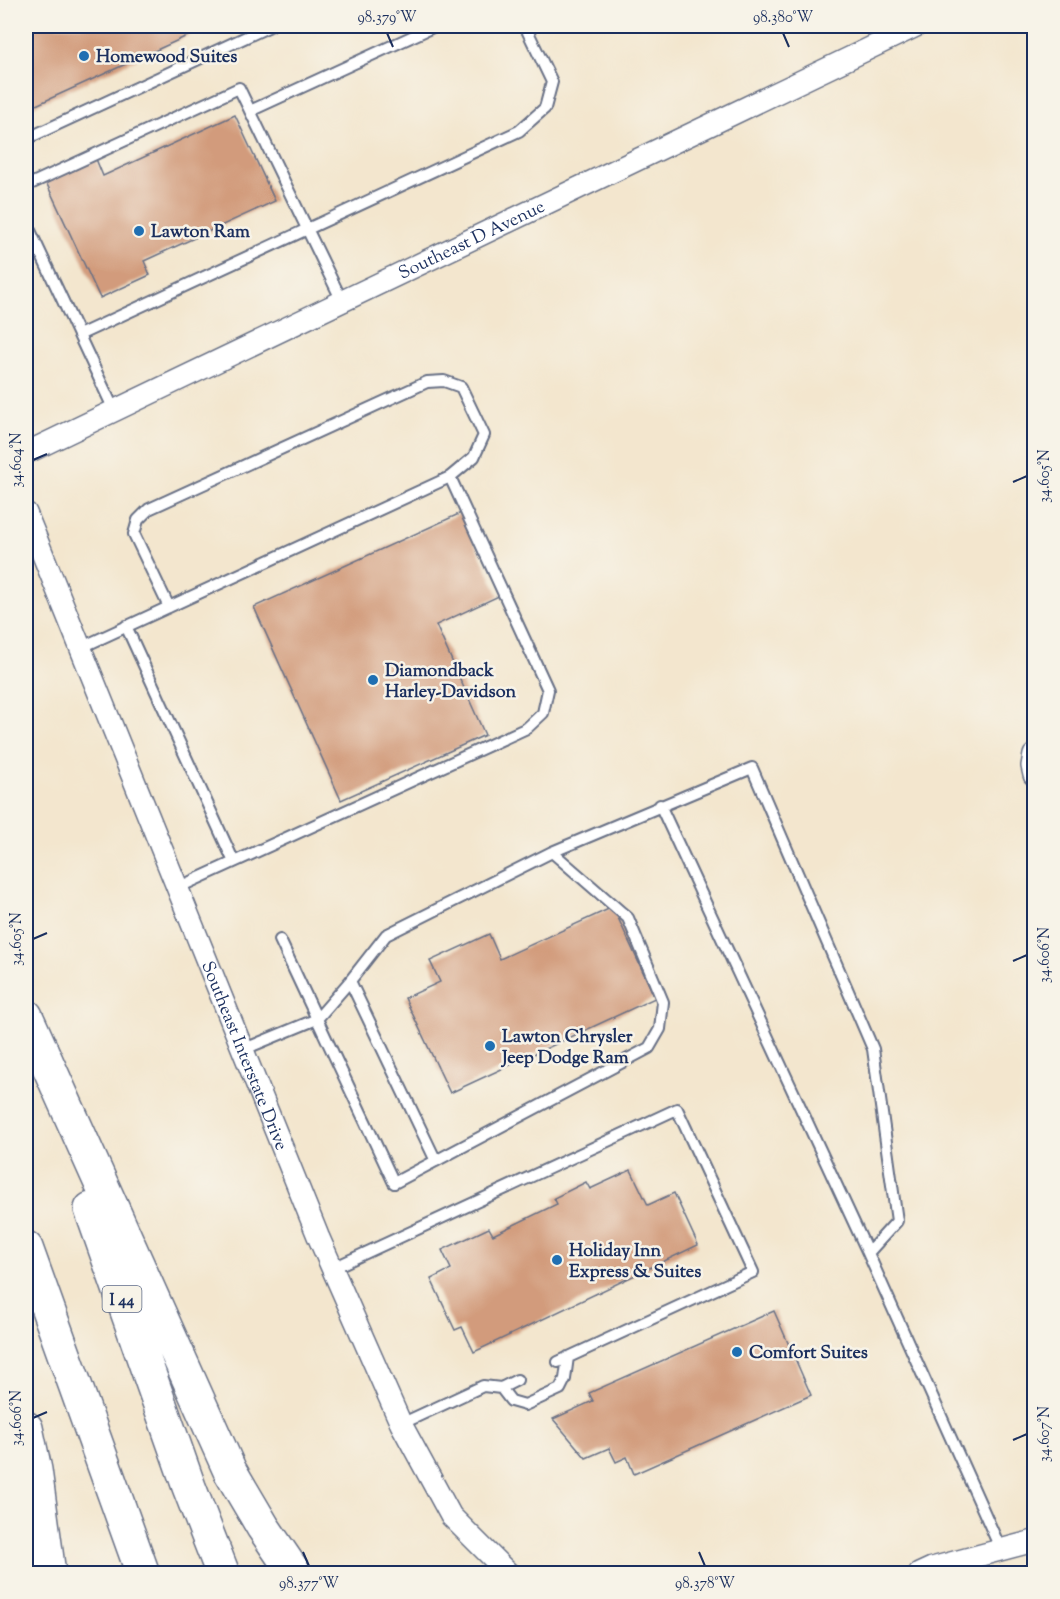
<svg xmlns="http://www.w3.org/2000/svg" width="1060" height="1599" font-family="'Sorts Mill Goudy',serif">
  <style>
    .building { fill: #d29b7b }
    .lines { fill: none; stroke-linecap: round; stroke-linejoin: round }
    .service-casing { stroke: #676f85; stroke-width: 14 }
    .minor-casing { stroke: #676f85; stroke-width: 24 }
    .motorway-casing { stroke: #676f85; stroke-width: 36 }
    .service { stroke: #fff; stroke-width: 10 }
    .minor { stroke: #fff; stroke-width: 21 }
    .motorway { stroke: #fff; stroke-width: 33 }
    .ticks { fill: none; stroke: #1b2f5e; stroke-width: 2 }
    .poi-dot { fill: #1f6fb2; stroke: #f7f3e8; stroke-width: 2 }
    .labels { text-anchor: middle; stroke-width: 5; stroke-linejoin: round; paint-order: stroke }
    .shield { fill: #f7f3e8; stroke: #5d6a87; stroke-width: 1.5 }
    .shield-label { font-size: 16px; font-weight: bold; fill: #1b2f5e }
    .poi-label { font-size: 18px; font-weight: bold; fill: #1b2f5e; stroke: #f7f3e8; text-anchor: start }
    .street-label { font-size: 18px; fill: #1b2f5e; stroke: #f7f3e8 }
    .neatline { fill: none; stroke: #1b2f5e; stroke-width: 2 }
    .ticks-label { font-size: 15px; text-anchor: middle; fill: #1b2f5e }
  </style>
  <rect width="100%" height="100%" fill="#f7f3e8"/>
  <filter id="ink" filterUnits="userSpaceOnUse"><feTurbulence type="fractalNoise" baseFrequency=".0167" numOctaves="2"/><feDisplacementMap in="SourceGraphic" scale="12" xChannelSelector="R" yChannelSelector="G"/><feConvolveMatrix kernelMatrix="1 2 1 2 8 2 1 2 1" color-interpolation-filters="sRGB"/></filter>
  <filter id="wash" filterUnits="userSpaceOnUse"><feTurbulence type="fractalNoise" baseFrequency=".008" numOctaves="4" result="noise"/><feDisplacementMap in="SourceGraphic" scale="24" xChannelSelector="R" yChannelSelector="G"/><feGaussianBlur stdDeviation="1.35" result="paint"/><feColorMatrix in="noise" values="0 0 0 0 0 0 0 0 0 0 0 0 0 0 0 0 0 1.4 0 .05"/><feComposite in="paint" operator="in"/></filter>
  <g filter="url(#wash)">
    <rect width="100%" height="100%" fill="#f3e6ce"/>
    <g id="blocks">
      <!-- building -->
      <path class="building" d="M26 26H209L34 106 26 87Z
        M235 115 275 201 144 261 150 275 100 298 46 182 96 159 103 176Z
        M461 513 499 596 436 625 485 735 341 800 254 607Z
        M613 907 655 998 450 1093 405 998 440 982 430 961 489 934 500 959Z
        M631 1170 648 1205 674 1193 698 1245 474 1352 462 1327 455 1330 431 1279 451 1269 442 1250 489 1228 493 1235 557 1204 554 1198 586 1182 590 1189Z
        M774 1311 811 1395 634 1474 627 1457 616 1462 609 1448 586 1458 553 1419 593 1401 589 1393Z"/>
    </g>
  </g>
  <g filter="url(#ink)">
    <use href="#blocks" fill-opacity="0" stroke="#676f85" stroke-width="1.5"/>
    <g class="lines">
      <defs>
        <path id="service" d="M250 111 435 26
          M26 139 270 26
          M26 186 239 88 342 301
          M26 222 114 410
          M79 335 519 131 545 108 552 82 525 26
          M169 607 134 534 138 520 149 509 427 382 444 381 461 387 484 435 474 457 450 477 548 690 543 713 527 728 177 888
          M126 626 234 862
          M80 648 450 477
          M660 805 868 1253
          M552 852 752 768 873 1049 897 1221 868 1253 1001 1550
          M552 852 628 918 663 1002 660 1029 649 1048 394 1183 317 1019 350 981 386 935Z
          M350 981 436 1161
          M242 1050 317 1019 280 940
          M331 1269 677 1109 753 1272 558 1362
          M501 1388 511 1401 525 1405 560 1389 565 1379 568 1357
          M401 1424 483 1386 501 1388 517 1380"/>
        <g id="minor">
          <path id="s1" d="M26 453 916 26"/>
          <path id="s2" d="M26 513 318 1236 401 1424 451 1516 509 1574"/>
          <path d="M1034 755 1032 766 1034 775"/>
          <path d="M919 1574 932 1568 1034 1541"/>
        </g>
        <path id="motorway" d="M26 1016 230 1471 263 1527 295 1574
          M91 1209 189 1487 223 1574
          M26 1248 143 1574
          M26 1428 35 1470 49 1574"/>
      </defs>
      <!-- service casing -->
      <use href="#service" class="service-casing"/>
      <!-- minor casing -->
      <use href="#minor" class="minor-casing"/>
      <!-- motorway casing -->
      <use href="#motorway" class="motorway-casing"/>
      <!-- service -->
      <use href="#service" class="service"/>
      <!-- minor -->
      <use href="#minor" class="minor"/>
      <!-- motorway -->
      <use href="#motorway" class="motorway"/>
    </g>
  </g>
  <!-- ticks -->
  <path class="ticks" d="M387 33 393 47M783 33 789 47M33 460 47 454M1013 482 1027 476M33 939 47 933M1013 961 1027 955M33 1418 47 1412M1013 1440 1027 1434M303 1552 309 1566M699 1552 705 1566"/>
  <!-- markers -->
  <g class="poi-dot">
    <circle cx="84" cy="56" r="6"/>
    <circle cx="139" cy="231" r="6"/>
    <circle cx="373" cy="680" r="6"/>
    <circle cx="490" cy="1046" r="6"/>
    <circle cx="557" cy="1260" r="6"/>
    <circle cx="737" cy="1352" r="6"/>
  </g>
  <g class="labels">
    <!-- shield labels -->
    <rect class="shield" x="102.5" y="1286" width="39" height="26" rx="4.5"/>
    <g class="shield-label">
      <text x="122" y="1305">I 44</text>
    </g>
    <!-- poi labels -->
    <g class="poi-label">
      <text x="96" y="62">Homewood Suites</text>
      <text x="151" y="237">Lawton Ram</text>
      <text x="385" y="676">Diamondback<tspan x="385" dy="21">Harley-Davidson</tspan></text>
      <text x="502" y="1042">Lawton Chrysler<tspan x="502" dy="21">Jeep Dodge Ram</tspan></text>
      <text x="569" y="1256">Holiday Inn<tspan x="569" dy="21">Express &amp; Suites</tspan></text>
      <text x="749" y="1358">Comfort Suites</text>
    </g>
    <!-- street labels -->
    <g class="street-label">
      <text dy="6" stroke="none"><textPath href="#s1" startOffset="494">Southeast D Avenue</textPath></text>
      <text dy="6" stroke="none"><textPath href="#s2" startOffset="585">Southeast Interstate Drive</textPath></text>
    </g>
  </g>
  <!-- margin -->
  <rect width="1060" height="1599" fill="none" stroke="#f7f3e8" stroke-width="66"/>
  <rect x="33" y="33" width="994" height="1533" class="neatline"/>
  <g class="ticks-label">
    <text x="387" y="22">98.379°W</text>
    <text x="783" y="22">98.380°W</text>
    <text transform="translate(16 460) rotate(-90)" y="5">34.604°N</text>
    <text transform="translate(1044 476) rotate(-90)" y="5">34.605°N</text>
    <text transform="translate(16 939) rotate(-90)" y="5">34.605°N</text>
    <text transform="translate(1044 955) rotate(-90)" y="5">34.606°N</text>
    <text transform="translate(16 1418) rotate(-90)" y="5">34.606°N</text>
    <text transform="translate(1044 1434) rotate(-90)" y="5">34.607°N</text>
    <text x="309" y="1588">98.377°W</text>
    <text x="705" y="1588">98.378°W</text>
  </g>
</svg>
